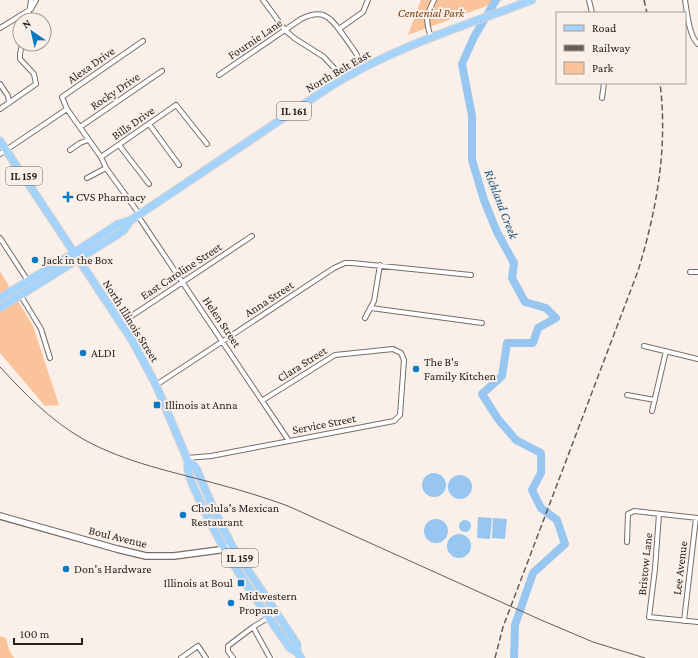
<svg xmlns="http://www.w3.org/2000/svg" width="698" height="658" font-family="'Crimson Pro',serif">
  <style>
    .green { fill: #fac39a }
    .water { fill: #97c6f0 }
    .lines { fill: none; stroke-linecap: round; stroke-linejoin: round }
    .river { stroke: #97c6f0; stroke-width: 8 }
    .minor-casing { stroke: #776e69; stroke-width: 6 }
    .tertiary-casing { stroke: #776e69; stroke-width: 8 }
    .primary-casing { stroke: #d3d2d2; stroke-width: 9 }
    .minor { stroke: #fff; stroke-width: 4 }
    .tertiary { stroke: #fff; stroke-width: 5.5 }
    .primary { stroke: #a4d4fd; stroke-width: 7 }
    .tram { stroke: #635e5b; stroke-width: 1 }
    .rail { stroke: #635e5b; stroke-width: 1.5; stroke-dasharray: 6 3; stroke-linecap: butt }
    .poi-dot { fill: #087ac4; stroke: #faf0e9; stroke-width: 1.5 }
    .labels { text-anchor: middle; stroke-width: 4; stroke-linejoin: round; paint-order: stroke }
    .shield { fill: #faf0e9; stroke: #635e5a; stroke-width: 1 }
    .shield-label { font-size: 11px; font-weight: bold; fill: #221f1d }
    .park-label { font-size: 12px; font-style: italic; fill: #743e0b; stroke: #faf0e9 }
    .street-label { font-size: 12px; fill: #221f1d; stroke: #faf0e9 }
    .poi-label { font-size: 12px; fill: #221f1d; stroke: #faf0e9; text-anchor: start }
    .water-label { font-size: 13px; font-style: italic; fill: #185380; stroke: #faf0e9 }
  </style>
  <rect width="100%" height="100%" fill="#faf0e9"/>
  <!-- green -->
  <path class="green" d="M421 0H503L408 35Z
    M0 271 33 326 59 405 45 406 0 353Z
    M0 636 6 638 9 650 14 658H0Z"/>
  <!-- water -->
  <path class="water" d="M422 485a12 12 0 1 1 24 0a12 12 0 1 1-24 0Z
    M448 487a12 12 0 1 1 24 0a12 12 0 1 1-24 0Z
    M478 517 492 518 490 539 477 538Z
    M493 518 507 519 505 539 492 538Z
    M424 531a12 12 0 1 1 24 0a12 12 0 1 1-24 0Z
    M459 526a6 6 0 1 1 12 0a6 6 0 1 1-12 0Z
    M447 546a12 12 0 1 1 24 0a12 12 0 1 1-24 0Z"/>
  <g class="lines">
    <!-- river -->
    <path class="river" d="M496 0 474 37 462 64 472 116V160L484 200 497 232 514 263 512 278 525 302 546 308 556 318 538 328 533 343H507L502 376 482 394 498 419 516 440 541 453V473L532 490 541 508 557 520 565 544 533 573 515 625 514 658"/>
    <defs>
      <path id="minor" d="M263 0 285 30 294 38 324 57 334 68 341 79
        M589 0 592 13
        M685 0C687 12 689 36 698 44
        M28 20 31 0
        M0 28 31 9 36 0
        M339 29 363 12 368 0
        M431 37C425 20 426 16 434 0
        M219 75 301 19C321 9 329 15 341 32 346 39 352 47 357 55
        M0 84 8 96 9 103
        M602 98 604 83
        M0 109 36 84 34 74 20 59V54L22 44
        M67 109 101 157 106 168 140 215
        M149 124 179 165
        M80 127 162 71
        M119 145 149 184
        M70 150 80 143 88 140
        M0 154 67 109 62 97 143 41
        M101 157 176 105 207 144
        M87 178 106 168
        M138 216 289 441
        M0 238 28 281
        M690 272H698
        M21 296 41 329 50 358
        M371 308 482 323
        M365 318 374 301 380 265
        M121 323 252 236
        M644 346 698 359
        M156 385 334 268 345 263H352L471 275
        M627 395 655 400
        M652 411 666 351
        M187 458 211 456 394 421 400 415 404 360 401 353 393 349 335 355 263 400
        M659 514 655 569 649 617 698 622
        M627 542 628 514 634 511 698 518
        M684 621 696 518
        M253 627 276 613
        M181 658 198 646 206 658
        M233 658 228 651V646L253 627 270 658"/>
      <path id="tertiary" d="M0 516 117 549 146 556H174L219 550 232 546"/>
      <path id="primary" d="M0 141 132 340 156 385 188 461 196 468 214 510 232 546 297 644V652
        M0 298 74 253 118 224 131 220 331 86C394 47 464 26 532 0
        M0 308 123 231 131 220
        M188 461C186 474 194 487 199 499 223 553 256 600 290 648L297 652 301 658"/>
    </defs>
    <!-- minor casing -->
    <use href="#minor" class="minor-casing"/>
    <!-- tertiary casing -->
    <use href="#tertiary" class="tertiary-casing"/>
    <!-- primary casing -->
    <use href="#primary" class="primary-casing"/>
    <!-- minor -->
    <use href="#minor" class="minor"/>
    <!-- tertiary -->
    <use href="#tertiary" class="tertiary"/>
    <!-- primary -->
    <use href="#primary" class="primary"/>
    <!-- tram -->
    <path class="tram" d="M0 367C25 394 50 420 83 439 126 463 174 472 221 485 244 491 266 498 288 506L541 620 593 642 645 658"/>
    <!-- rail -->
    <path class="rail" d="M644 0 647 13
      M495 658 503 627 638 271C657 209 668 147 660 83"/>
  </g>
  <!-- markers -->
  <g class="poi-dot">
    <path d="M66 191h4v4h4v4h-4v4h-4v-4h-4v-4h4z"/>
    <circle cx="35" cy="260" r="4"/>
    <circle cx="83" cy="353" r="4"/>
    <circle cx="416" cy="369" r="4"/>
    <rect x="153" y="401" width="8" height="8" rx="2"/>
    <circle cx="183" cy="515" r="4"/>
    <circle cx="66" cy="569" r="4"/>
    <rect x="237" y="579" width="8" height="8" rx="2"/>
    <circle cx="231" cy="603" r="4"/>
  </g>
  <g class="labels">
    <!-- shield labels -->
    <g class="shield">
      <rect x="277" y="102" width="34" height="18" rx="3"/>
      <rect x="6" y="167" width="36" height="18" rx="3"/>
      <rect x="222" y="549" width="36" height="18" rx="3"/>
    </g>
    <g class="shield-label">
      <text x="294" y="115">IL 161</text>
      <text x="24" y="180">IL 159</text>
      <text x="240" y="562">IL 159</text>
    </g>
    <!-- park labels -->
    <g class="park-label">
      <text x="431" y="17">Centenial Park</text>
    </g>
    <!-- street labels -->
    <g class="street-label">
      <text transform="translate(255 39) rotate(-34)" y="4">Fournie Lane</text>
      <text transform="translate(91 65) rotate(-35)" y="4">Alexa Drive</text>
      <text transform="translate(338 71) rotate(-30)" y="4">North Belt East</text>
      <text transform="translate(115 91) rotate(-34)" y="4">Rocky Drive</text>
      <text transform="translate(133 123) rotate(-35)" y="4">Bills Drive</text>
      <text transform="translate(181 271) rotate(-33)" y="4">East Caroline Street</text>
      <text transform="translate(269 299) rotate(-33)" y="4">Anna Street</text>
      <text transform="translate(131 321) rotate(58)" y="4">North Illinois Street</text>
      <text transform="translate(222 322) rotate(56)" y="4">Helen Street</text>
      <text transform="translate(302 364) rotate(-32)" y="4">Clara Street</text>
      <text transform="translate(324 424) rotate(-11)" y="4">Service Street</text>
      <text transform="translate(118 537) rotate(14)" y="4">Boul Avenue</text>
      <text transform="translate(645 564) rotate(-84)" y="4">Bristow Lane</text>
      <text transform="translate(680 568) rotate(-83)" y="4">Lee Avenue</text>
    </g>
    <!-- poi labels -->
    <g class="poi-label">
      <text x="76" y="201">CVS Pharmacy</text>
      <text x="43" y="264">Jack in the Box</text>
      <text x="91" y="357">ALDI</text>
      <text x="424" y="366">The B's<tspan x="424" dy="14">Family Kitchen</tspan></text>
      <text x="165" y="409">Illinois at Anna</text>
      <text x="191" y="512">Cholula's Mexican<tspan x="191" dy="14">Restaurant</tspan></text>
      <text x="74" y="573">Don's Hardware</text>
      <text x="233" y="587" text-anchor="end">Illinois at Boul</text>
      <text x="239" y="600">Midwestern<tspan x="239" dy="14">Propane</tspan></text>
    </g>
    <!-- water labels -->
    <g class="water-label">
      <text transform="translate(502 204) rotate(69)" y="5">Richland Creek</text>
    </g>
  </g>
  <!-- legend -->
  <rect x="556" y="12" width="130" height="72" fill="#faf0e9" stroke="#a49c97"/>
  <rect x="564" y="25" width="20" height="6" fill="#a4d4fd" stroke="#a49c97"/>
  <text x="592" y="32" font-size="12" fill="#221f1d">Road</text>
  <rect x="564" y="45" width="20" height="6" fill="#635e5b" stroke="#a49c97"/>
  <text x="592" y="52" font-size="12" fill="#221f1d">Railway</text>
  <rect x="564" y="62" width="20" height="12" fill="#fac39a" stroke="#a49c97"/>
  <text x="592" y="72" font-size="12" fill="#221f1d">Park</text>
  <!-- north arrow -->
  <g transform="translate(32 32) rotate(326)"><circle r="19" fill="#faf0e9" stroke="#a49c97"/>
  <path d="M0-3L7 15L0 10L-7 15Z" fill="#087ac4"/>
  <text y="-6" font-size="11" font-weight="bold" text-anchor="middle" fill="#221f1d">N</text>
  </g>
  <!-- scale -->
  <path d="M14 638v6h68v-6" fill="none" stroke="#221f1d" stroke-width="2"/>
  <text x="20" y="638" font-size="12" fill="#221f1d" stroke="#faf0e9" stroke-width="3" paint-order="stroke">100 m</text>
</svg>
